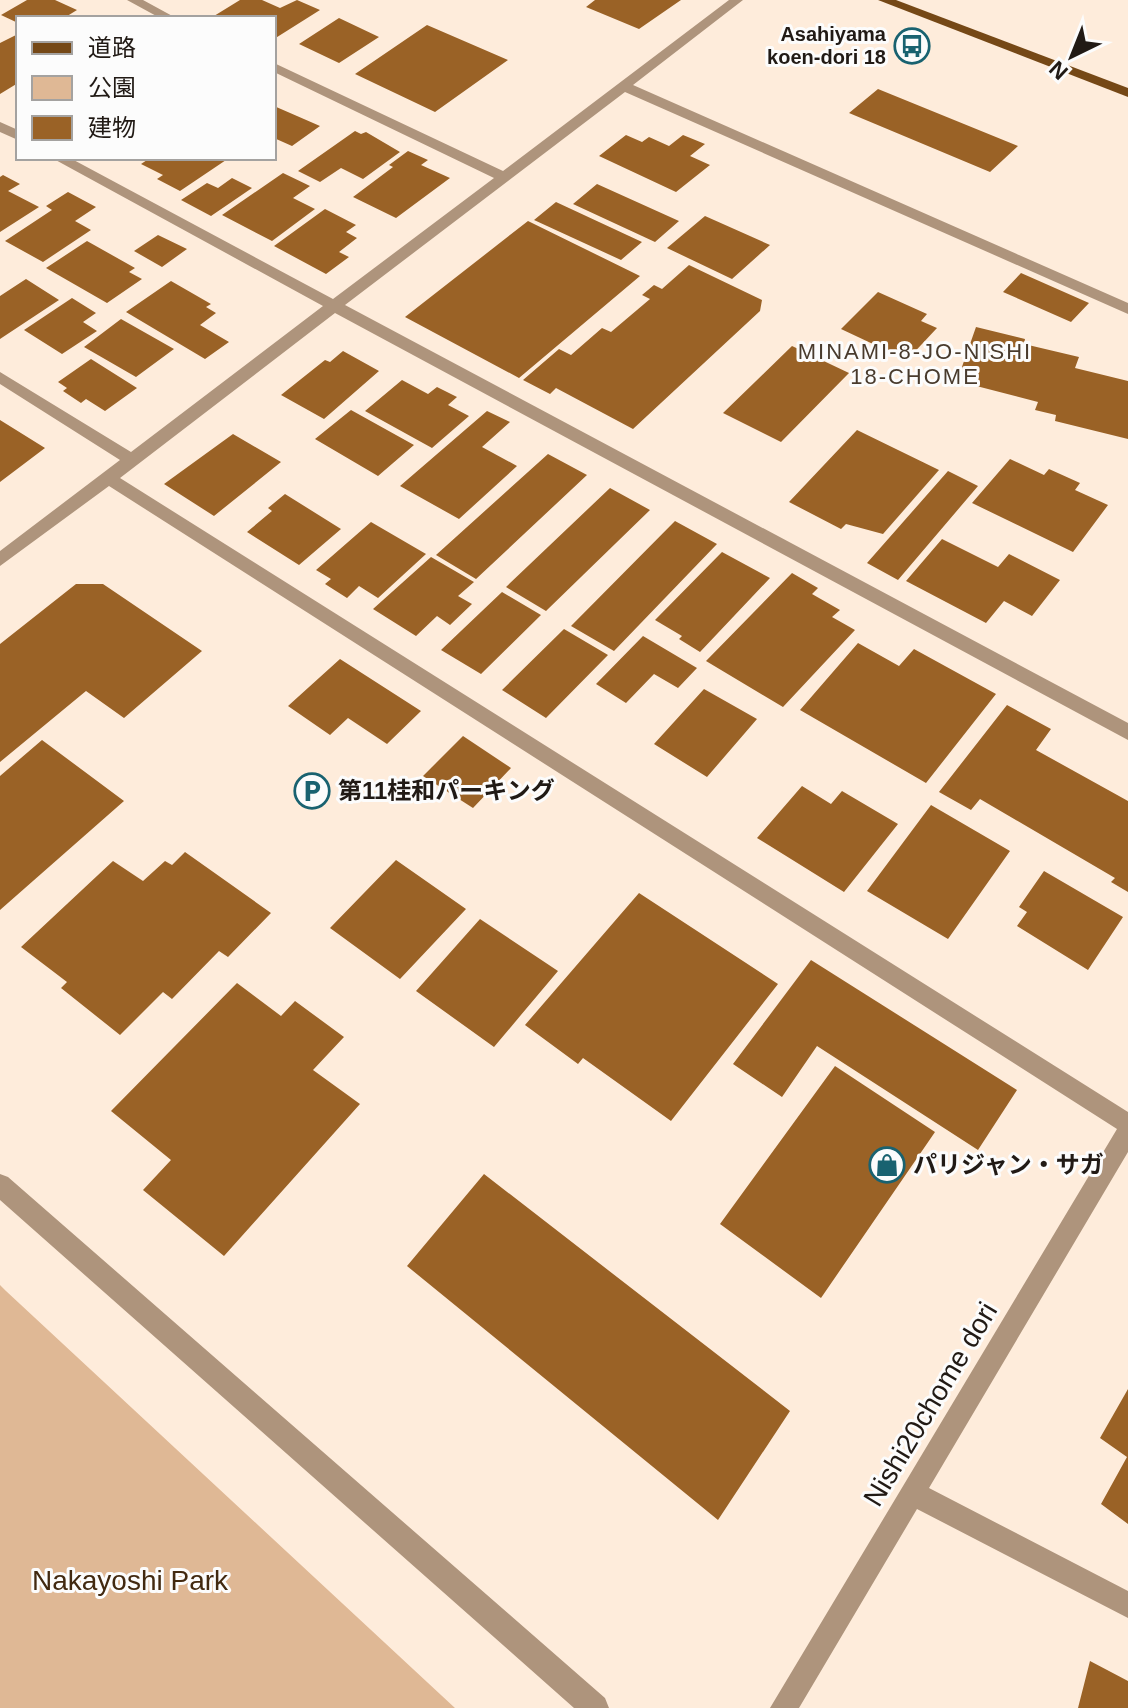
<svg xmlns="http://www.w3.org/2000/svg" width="1128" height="1708" font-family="Helvetica,'Noto Sans JP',sans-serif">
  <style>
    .green { fill: #dfb895 }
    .building { fill: #9a6226 }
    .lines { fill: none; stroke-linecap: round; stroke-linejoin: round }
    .minor { fill: #ae947c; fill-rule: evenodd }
    .major { fill: #754816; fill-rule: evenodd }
    .labels { text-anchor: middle; stroke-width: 6; stroke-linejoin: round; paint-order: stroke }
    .far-poi-label { font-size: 20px; font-weight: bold; fill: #211a15; stroke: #fcfcfc; text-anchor: end }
    .far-neighbourhood-label { font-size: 22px; letter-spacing: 2px; fill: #493b2d; stroke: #fcfcfc }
    .poi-label { font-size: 24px; font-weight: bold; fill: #211a15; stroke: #fcfcfc; text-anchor: start }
    .near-street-label { font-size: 28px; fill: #211a15; stroke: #fcfcfc }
    .near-park-label { font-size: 28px; fill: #422910; stroke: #fcfcfc }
  </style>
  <rect width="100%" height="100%" fill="#feecdb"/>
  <!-- green -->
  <path class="green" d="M0 1285 6 1291 455 1708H0Z"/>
  <!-- building -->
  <path class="building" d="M27 0H55L77 10 64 18H18V23L1 15Z
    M240 0H262L280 8 297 0 320 10 274 39V18L214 16Z
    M595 0H681L639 29 586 7Z
    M339 18 379 37 339 63 299 44Z
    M427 25 508 60 435 112 355 74Z
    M18 34V83L0 94V43Z
    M878 89 1018 146 990 172 849 113Z
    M274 106 320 126 292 146 274 138Z
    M355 131 361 134 366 132 400 152 363 179 341 168 320 182 298 171Z
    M626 135 642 142 649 137 669 146 683 135 705 144 690 156 710 165 676 192 599 156Z
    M408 151 428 160 421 165 450 178 396 218 353 197 393 167 389 165Z
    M150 158H229L180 191 157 179 163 175 141 164Z
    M283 173 310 186 293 198 315 209 272 241 222 215Z
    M3 175 20 184 8 191 39 207 0 232V177Z
    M232 178 252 188 211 216 181 200 207 183 218 188Z
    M597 184 679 221 655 242 573 204Z
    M68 192 96 207 75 221 91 230 43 262 5 241 52 210 46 206Z
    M556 202 642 242 621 260 534 220Z
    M325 209 356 225 346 232 357 238 339 252 349 257 326 274 274 246Z
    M705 216 770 245 732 279 667 248Z
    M528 221 640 276 519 378 405 317Z
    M158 235 187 249 162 267 134 251Z
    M87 241 135 268 129 272 142 279 107 303 46 268Z
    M689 265 762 300 760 311 633 429 556 388 550 394 523 380 559 349 571 355 602 328 611 332 650 299 642 295 654 285 662 289Z
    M1021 273 1089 303 1071 322 1003 292Z
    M26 279 59 300 0 339V296Z
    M171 281 211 304 206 307 216 313 200 325 229 342 205 359 126 312Z
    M878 292 927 314 921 321 937 328 907 360 841 329Z
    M72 298 96 313 83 322 97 331 62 354 24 330Z
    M121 319 174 349 136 377 84 347Z
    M976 327 1025 339 1024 344 1079 357 1075 368 1128 381V439L1055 421 1056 415 1035 410 1038 402 957 381Z
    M792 346 849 373 781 442 723 413Z
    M343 351 379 371 324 419 281 395 325 360 330 362Z
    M91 359 137 388 105 411 86 399 81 403 63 391 67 388 58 382Z
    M402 380 428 394 437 387 457 397 448 405 469 416 432 448 365 411Z
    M351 410 414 445 378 476 315 439Z
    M487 411 510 422 482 447 517 466 459 519 400 486Z
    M0 420 45 448 0 482Z
    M857 430 939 470 883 534 846 524 841 529 789 502Z
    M233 434 281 462 214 516 164 484Z
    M548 454 587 475 476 579 436 555Z
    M1010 459 1044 475 1049 469 1080 483 1075 490 1108 505 1073 552 972 503Z
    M948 471 978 486 898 580 867 563Z
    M610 488 650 510 546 611 506 587Z
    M285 494 341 529 299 565 247 532 272 511 268 508Z
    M675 521 717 544 614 651 571 626Z
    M371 522 426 554 378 598 359 586 347 598 325 584 331 579 316 570Z
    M942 539 998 567 1009 554 1060 580 1032 616 1004 601 986 623 906 581Z
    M722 552 770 578 700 652 679 639 682 636 655 620Z
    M431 557 474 582 458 596 472 604 450 625 437 616 416 636 373 609Z
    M792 573 818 588 812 594 840 610 832 617 855 630 783 707 706 661Z
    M76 584H103L202 651 124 718 86 691 0 762V644Z
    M502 592 541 615 481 674 441 650Z
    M564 629 608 655 546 718 502 690Z
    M643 636 697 668 678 688 654 674 626 703 596 684Z
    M858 643 899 666 914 649 996 694 926 783 800 710Z
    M340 659 421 711 387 744 348 718 330 735 288 706Z
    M704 689 757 719 707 777 654 744Z
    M1007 705 1051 729 1036 750 1128 801V892L1111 882 1115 878 980 799 971 810 939 792Z
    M463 736 511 768 473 808 423 776Z
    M42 740 124 801 0 910V776Z
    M802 786 831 804 842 791 898 824 844 892 757 838Z
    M931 805 1010 851 948 939 867 891Z
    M185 852 271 913 228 957 219 951 172 999 163 992 120 1035 61 988 67 982 21 947 113 861 143 881 165 861 172 865Z
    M396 860 466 909 400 979 330 928Z
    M1044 871 1123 917 1088 970 1017 926 1027 912 1019 907Z
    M639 893 778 984 671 1121 583 1058 578 1064 525 1025Z
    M480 919 558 971 494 1047 416 991Z
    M811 960 1017 1090 978 1150 817 1046 782 1097 733 1064Z
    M237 983 281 1016 295 1001 344 1037 313 1070 360 1104 224 1256 143 1190 171 1160 111 1111Z
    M835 1066 935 1132 821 1298 720 1224Z
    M484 1174 790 1411 718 1520 407 1266Z
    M1128 1389V1524L1101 1504 1127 1457 1100 1438Z
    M1090 1661 1128 1681V1708H1078Z"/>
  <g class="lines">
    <!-- minor -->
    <path class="minor" d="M127 0H143L176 18H160Z
      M729 0H743L633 85 1128 303V314L625 92 345 305 1128 723V740L335 313 120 478 1128 1112V1152L929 1488 1128 1591V1618L917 1509 799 1708H770L1117 1129 109 486 0 566V551L120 460 0 384V372L131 452 323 306 52 158H70L333 299 494 178 274 72V63L503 171Z
      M0 122 18 130V140L0 132Z
      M0 1174 8 1177 605 1698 609 1708H574L0 1200Z"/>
    <!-- major -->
    <path class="major" d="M878 0H896L1128 88V97Z"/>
  </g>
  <!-- icons -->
  <defs>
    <symbol id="bus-ring" viewBox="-11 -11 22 22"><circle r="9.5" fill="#fcfcfc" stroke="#196270" stroke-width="1.5"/><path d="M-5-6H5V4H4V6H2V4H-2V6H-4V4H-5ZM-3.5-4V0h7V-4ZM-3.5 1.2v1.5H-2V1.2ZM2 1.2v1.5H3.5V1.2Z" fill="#196270"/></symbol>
    <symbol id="parking-ring" viewBox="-11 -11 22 22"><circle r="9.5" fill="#fcfcfc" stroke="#196270" stroke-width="1.5"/><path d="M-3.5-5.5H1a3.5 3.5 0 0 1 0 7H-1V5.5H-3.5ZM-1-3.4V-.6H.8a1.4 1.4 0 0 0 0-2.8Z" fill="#196270"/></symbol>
    <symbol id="shop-ring" viewBox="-11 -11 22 22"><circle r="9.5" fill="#fcfcfc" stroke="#196270" stroke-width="1.5"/><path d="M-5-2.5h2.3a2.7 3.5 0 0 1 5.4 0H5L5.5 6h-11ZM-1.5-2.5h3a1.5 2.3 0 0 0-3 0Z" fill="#196270"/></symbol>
  </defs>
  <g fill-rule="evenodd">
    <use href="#bus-ring" x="892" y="26" width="40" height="40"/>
    <use href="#parking-ring" x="292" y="771" width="40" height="40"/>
    <use href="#shop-ring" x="867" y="1145" width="40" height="40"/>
  </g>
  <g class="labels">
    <!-- far-poi labels -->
    <g class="far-poi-label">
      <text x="886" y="41">Asahiyama<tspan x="886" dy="23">koen-dori 18</tspan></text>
    </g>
    <!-- far-neighbourhood labels -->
    <g class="far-neighbourhood-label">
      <text x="915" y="359">MINAMI-8-JO-NISHI<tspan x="915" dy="25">18-CHOME</tspan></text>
    </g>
    <!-- poi labels -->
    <g class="poi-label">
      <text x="338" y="799">第11桂和パーキング</text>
      <text x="913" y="1173">パリジャン・サガ</text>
    </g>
    <!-- near-street labels -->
    <g class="near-street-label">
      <text transform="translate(930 1404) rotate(-59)" y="10">Nishi20chome dori</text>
    </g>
    <!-- near-park labels -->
    <g class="near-park-label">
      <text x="130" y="1590">Nakayoshi Park</text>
    </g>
  </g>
  <!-- legend -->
  <rect x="16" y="16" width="260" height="144" fill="#fcfcfc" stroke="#a4a2a0" stroke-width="2"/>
  <rect x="32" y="42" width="40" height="12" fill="#754816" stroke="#a4a2a0" stroke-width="2"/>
  <text x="88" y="56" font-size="24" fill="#211a15">道路</text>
  <rect x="32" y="76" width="40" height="24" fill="#dfb895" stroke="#a4a2a0" stroke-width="2"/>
  <text x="88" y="96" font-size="24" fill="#211a15">公園</text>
  <rect x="32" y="116" width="40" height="24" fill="#9a6226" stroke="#a4a2a0" stroke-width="2"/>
  <text x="88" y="136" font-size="24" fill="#211a15">建物</text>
  <!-- north arrow -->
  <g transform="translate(1072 56) rotate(223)" stroke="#fcfcfc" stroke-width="6" paint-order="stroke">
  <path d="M0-6L14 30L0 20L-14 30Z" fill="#211a15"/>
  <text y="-12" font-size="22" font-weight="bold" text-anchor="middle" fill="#211a15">N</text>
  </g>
</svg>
